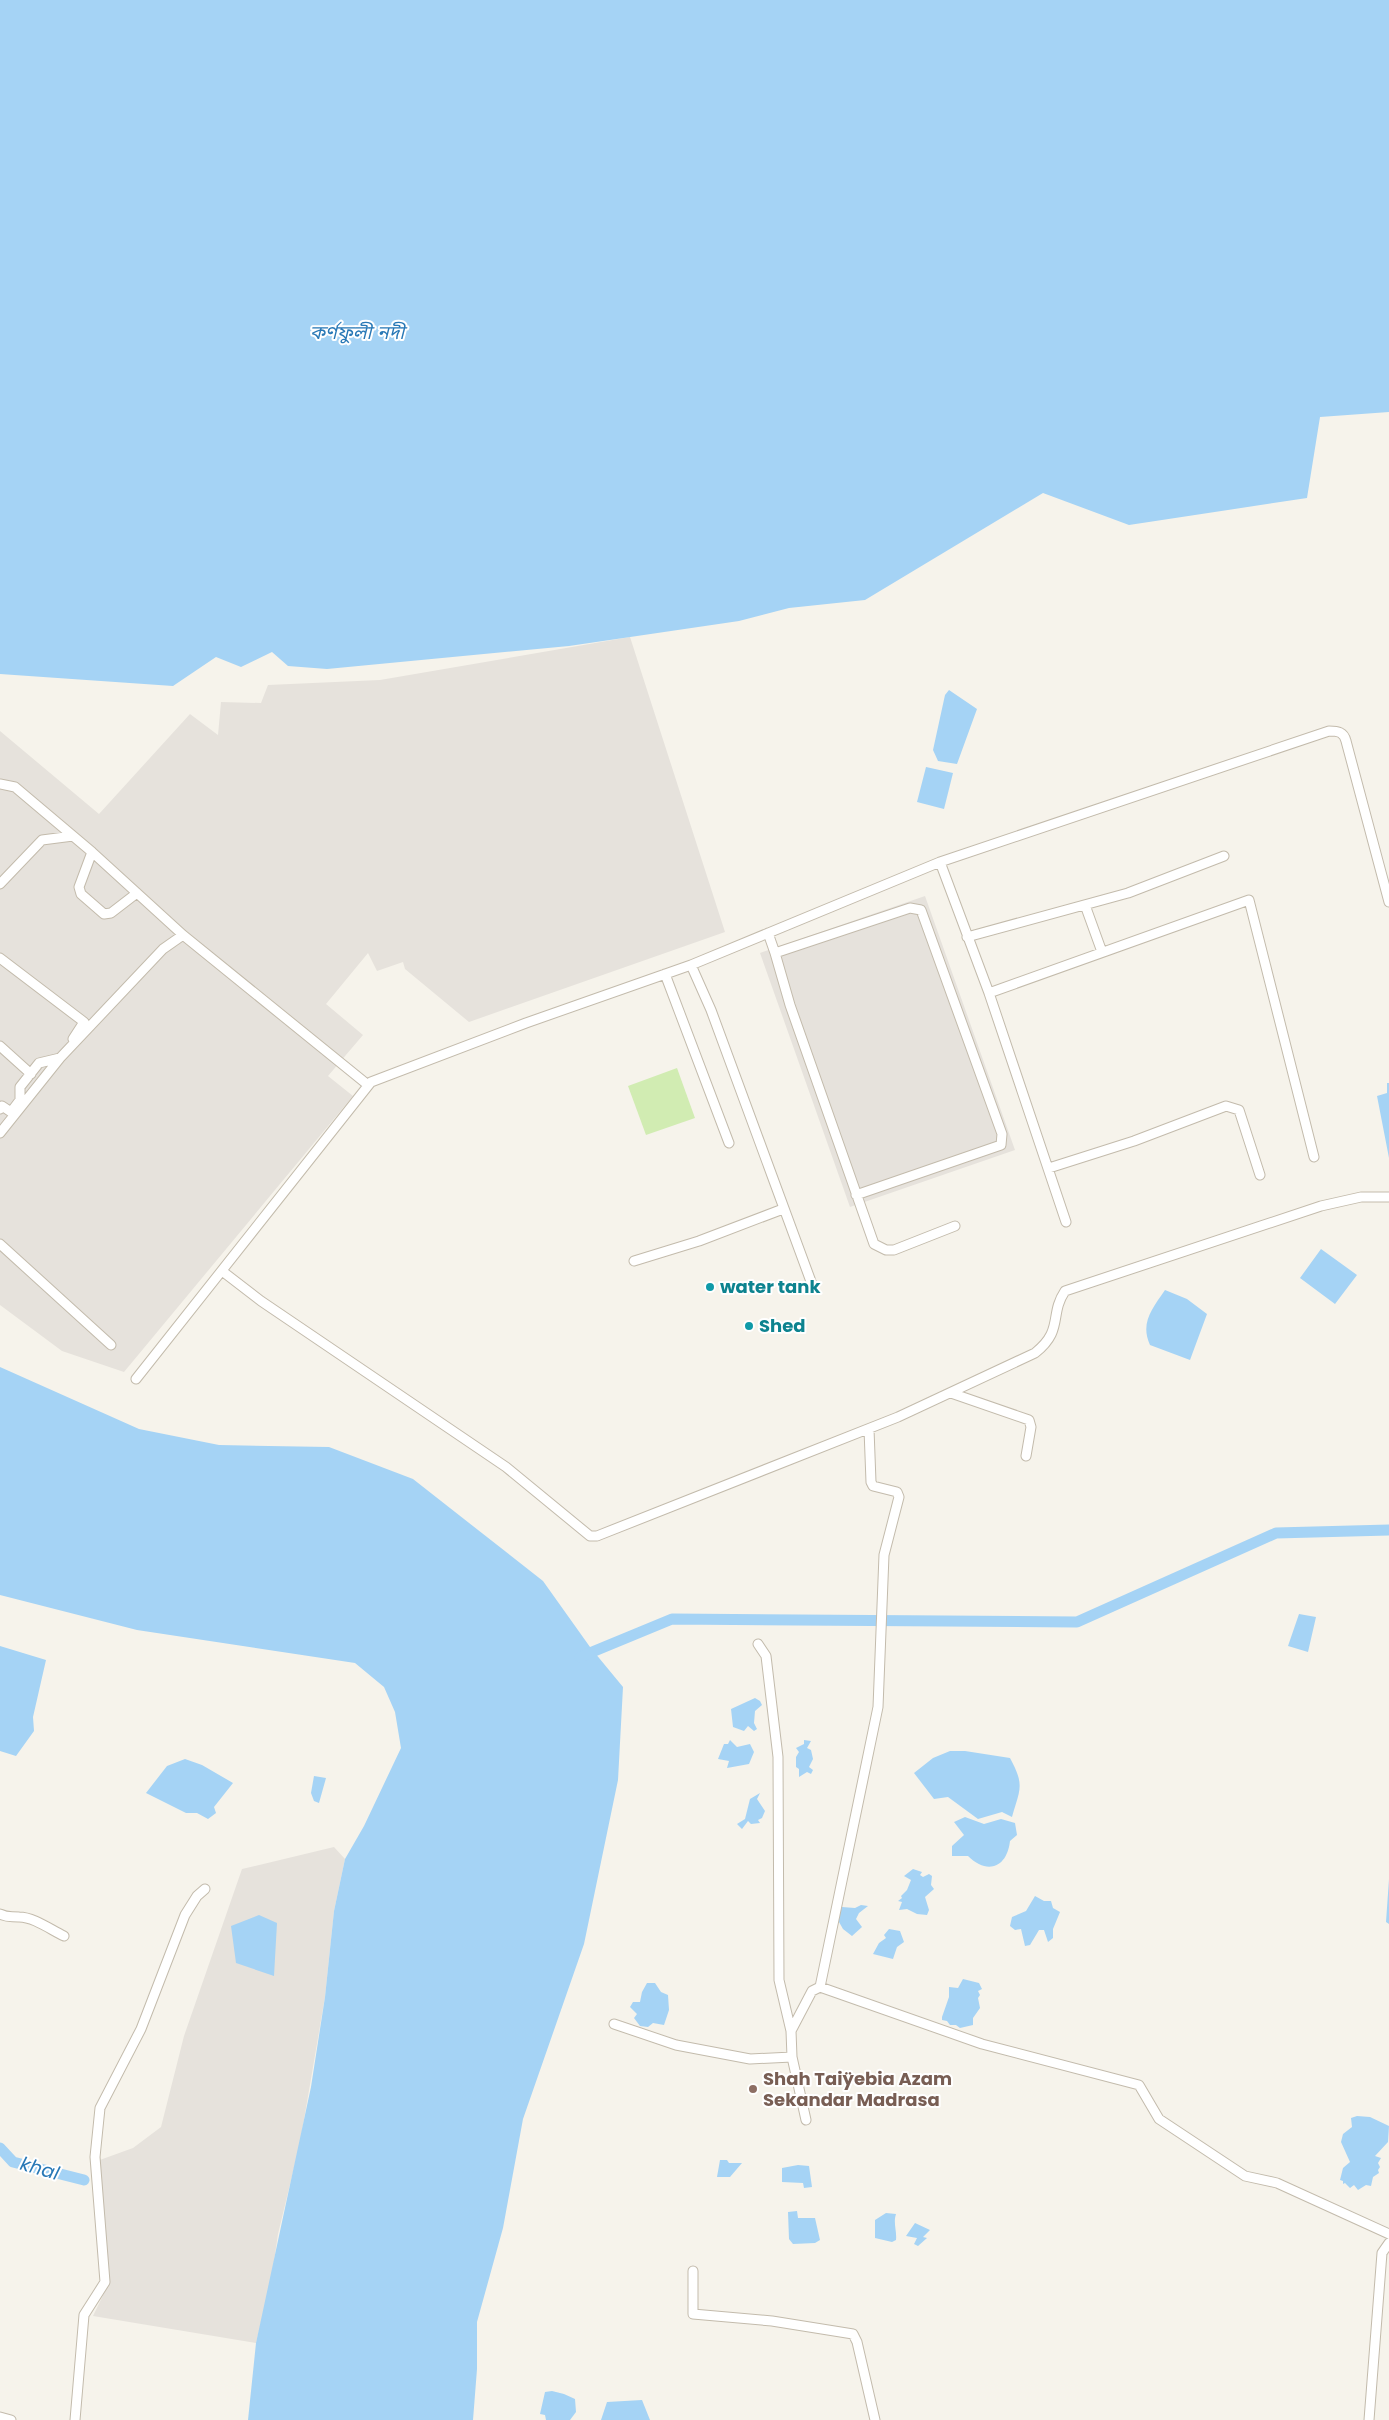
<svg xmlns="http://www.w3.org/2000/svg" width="1389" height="2420" font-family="Poppins,'Noto Sans Bengali',sans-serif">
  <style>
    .industrial { fill: #e6e2dc }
    .green { fill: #d1ecb2 }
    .water { fill: #a5d3f5 }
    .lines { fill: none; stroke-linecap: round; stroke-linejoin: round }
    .canal { stroke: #a5d3f5; stroke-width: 11 }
    .minor-casing { stroke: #c3bbac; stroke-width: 11 }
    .minor { stroke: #fff; stroke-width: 9 }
    .culture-dot { fill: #0f9aa8; stroke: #fff; stroke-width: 2 }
    .education-dot { fill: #8d6e63; stroke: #fff; stroke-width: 2 }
    .labels { text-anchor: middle; stroke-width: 4; stroke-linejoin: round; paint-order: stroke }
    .culture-label { font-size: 18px; font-weight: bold; fill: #0d838f; stroke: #fff; text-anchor: start }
    .education-label { font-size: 18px; font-weight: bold; fill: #785e54; stroke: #fff; text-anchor: start }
    .water-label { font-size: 19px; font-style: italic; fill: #2878b6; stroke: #fff }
  </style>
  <rect width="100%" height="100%" fill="#f6f3eb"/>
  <!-- industrial -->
  <path class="industrial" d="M630 637 725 932 469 1022 405 969 403 962 377 971 368 953 326 1004 363 1035 328 1076 353 1096 124 1372 62 1351 0 1305V731L99 814 190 714 218 735 221 702 261 703 268 685 380 680Z
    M925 896 1015 1150 850 1207 760 953Z
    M334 1847 345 1859 334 1911 325 1997 300 2143 278 2234 271 2282 256 2343 93 2316 109 2283 97 2161 133 2148 161 2127 184 2036 242 1869Z"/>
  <!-- green -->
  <path class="green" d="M677 1068 695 1118 646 1135 628 1086Z"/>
  <!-- water -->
  <path class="water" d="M0 0H1389V412L1320 417 1307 498 1129 525 1043 493 865 600 789 608 739 621 569 646 327 669 288 666 272 652 241 667 216 657 173 686 0 674Z
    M949 690 977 709 957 764 938 761 933 750 945 695Z
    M926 767 953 773 944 809 917 802Z
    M1387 1083H1389V1158L1377 1096 1387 1093Z
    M1321 1249 1357 1275 1335 1304 1300 1278Z
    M1165 1290 1187 1299 1207 1314 1190 1360 1150 1345C1140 1323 1152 1309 1165 1290Z
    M0 1367 139 1429 219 1445 329 1447 413 1479 543 1581 590 1647 623 1687 618 1780 584 1944 523 2119 503 2228 477 2322V2369L473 2420H248L256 2343 311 2087 325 1997 334 1911 345 1859 364 1826 401 1748 395 1712 384 1687 355 1663 137 1630 0 1595Z
    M1299 1614 1316 1617 1308 1652 1288 1646Z
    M0 1646 46 1660 33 1717 34 1731 16 1756 0 1751Z
    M755 1698 760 1701 762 1705 755 1711 754 1723 757 1729 754 1731 748 1726 744 1731 733 1727 731 1709Z
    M730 1740 737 1747 750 1744 754 1752 749 1764 727 1768 729 1761 718 1759 724 1744H728Z
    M804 1740 811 1741 807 1748 811 1750 813 1759 809 1767 813 1770 811 1774 807 1772 799 1777V1769L796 1767V1757L799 1752 796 1748 804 1744Z
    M950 1751H965L1010 1758C1025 1786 1020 1788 1012 1817L1002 1812 978 1819 948 1797 934 1799 914 1773 933 1758Z
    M185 1759 202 1765 233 1783 214 1807 216 1813 208 1819 197 1813H186L146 1793 167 1766Z
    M314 1776 326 1778 319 1803 314 1801 311 1793Z
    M760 1793 757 1799 765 1811 762 1818 758 1820 760 1823 751 1824 748 1821 742 1829 737 1824 745 1819 750 1799Z
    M965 1817 984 1824 1001 1819 1015 1823 1017 1835 1010 1841C1007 1868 987 1875 968 1856H952V1846L964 1835 954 1822Z
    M913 1869 922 1872 920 1875 923 1877 929 1874 932 1876 931 1885 934 1889 925 1897 929 1910 927 1915 917 1914 907 1909 899 1910 902 1902 898 1901 902 1898 901 1896 907 1890 911 1880 904 1876Z
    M1389 1879V1924L1386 1922Z
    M1035 1896 1044 1901H1051L1053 1908 1060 1912 1053 1929V1938L1048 1942 1044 1930H1039L1030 1945 1025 1946 1021 1929 1015 1930 1010 1926 1012 1917 1026 1911Z
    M861 1905 868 1906 859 1913 856 1919 862 1927 852 1936 843 1929 839 1922 835 1923 842 1907 855 1908Z
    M259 1915 277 1923 274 1976 236 1963 231 1926Z
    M889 1929 900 1931 904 1942 897 1947 893 1959 873 1954 879 1943 886 1938 884 1935Z
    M963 1979 979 1983 982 1989 978 1991 980 1995 978 1998 980 2008 973 2018V2025L960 2028 956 2025H950L947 2021 942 2020V2017L949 1997V1987L958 1988Z
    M647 1983H655L661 1992 668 1995 669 2010 664 2025 653 2023 648 2027 640 2026 634 2018 637 2014 630 2007 633 2002H640L642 1992Z
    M1357 2116 1370 2117 1389 2126 1388 2142 1375 2156 1381 2158 1378 2163 1380 2167 1378 2170 1379 2173 1373 2177 1371 2186 1366 2185 1358 2190 1354 2185 1350 2188 1345 2183 1343 2184V2181L1340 2180 1343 2168 1350 2162 1341 2142 1343 2134 1352 2127 1351 2118Z
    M720 2160H727L729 2163H742L730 2177H717Z
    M798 2165 809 2166 812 2187 804 2188 803 2183 782 2182V2168Z
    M797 2211 798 2218H815L820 2240 815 2243 793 2244 789 2239 788 2212Z
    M886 2213 896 2214C893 2223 897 2231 896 2240L892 2242 875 2238V2220Z
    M915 2223 930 2230 923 2237 927 2238 918 2246 914 2244 917 2238 906 2236Z
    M552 2391 564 2394 575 2399 576 2412 570 2420H546L545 2415 540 2414 545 2392Z
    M642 2400 650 2420H601L607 2402Z"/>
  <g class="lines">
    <!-- canal -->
    <path class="canal" d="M580 1657 672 1619 1077 1622 1276 1533 1389 1530
      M0 2148 13 2162 84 2180"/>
    <defs>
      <path id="minor" d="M0 784 15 787 92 852 183 935 368 1085
        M92 852 79 887 81 894 104 914 111 913 137 893
        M940 862 989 993 1066 1222
        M0 884 42 840 73 836
        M1085 905 1102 952
        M768 933 775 953 910 908 921 910 1002 1134 1001 1145 856 1195
        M967 937 1128 893 1224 856
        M775 953 790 1005 874 1244 886 1250H894L955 1226
        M0 958 84 1022 73 1039
        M691 965 711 1010 813 1287
        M665 974 729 1143
        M989 993 1249 900 1314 1157
        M0 1046 31 1074
        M0 1109 2 1106 11 1112 20 1100V1087L39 1063 60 1058
        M0 1133 60 1058 163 949 183 935
        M1049 1168 1134 1141 1226 1106 1239 1110 1260 1175
        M0 1244 111 1345
        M634 1261 699 1241 783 1209
        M222 1271 261 1301 506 1467 590 1536H597L898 1417 1035 1353C1064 1330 1049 1315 1065 1291L1321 1206 1361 1197H1389
        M136 1379 371 1082 526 1023 691 965 940 862 1329 731C1338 731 1344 732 1346 741L1389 902
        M951 1393 1029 1420 1031 1427 1026 1456
        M758 1644 766 1656 778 1757 779 1980 791 2031 792 2057 806 2120
        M0 1914C8 1918 11 1916 19 1917 34 1917 51 1930 64 1936
        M820 1987 982 2044 1139 2085 1159 2119 1245 2176 1277 2183 1389 2234
        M614 2024 676 2045 750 2059 792 2057
        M791 2031 812 1991 820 1987 878 1707 884 1555 899 1497 897 1492 873 1486 871 1482 869 1429
        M693 2271V2314L772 2321 853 2334 857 2342 875 2420
        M0 2417 11 2420
        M75 2420 84 2315 105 2282 95 2157 100 2108 141 2029 185 1915 197 1896 205 1889
        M1369 2420 1382 2253 1389 2243"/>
    </defs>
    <!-- minor casing -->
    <use href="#minor" class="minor-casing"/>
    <!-- minor -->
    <use href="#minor" class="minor"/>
  </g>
  <!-- markers -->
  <g class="culture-dot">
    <circle cx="710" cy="1287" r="5"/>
    <circle cx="749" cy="1326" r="5"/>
  </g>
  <circle class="education-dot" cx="753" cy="2089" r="5"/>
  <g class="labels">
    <!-- culture labels -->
    <g class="culture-label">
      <text x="720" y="1293">water tank</text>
      <text x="759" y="1332">Shed</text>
    </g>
    <!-- education labels -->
    <g class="education-label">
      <text x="763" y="2085">Shah Taiÿebia Azam<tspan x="763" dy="21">Sekandar Madrasa</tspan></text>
    </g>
    <!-- water labels -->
    <g class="water-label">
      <text x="357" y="339">কর্ণফুলী নদী</text>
      <text transform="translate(40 2168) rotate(16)" y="7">khal</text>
    </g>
  </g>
</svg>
